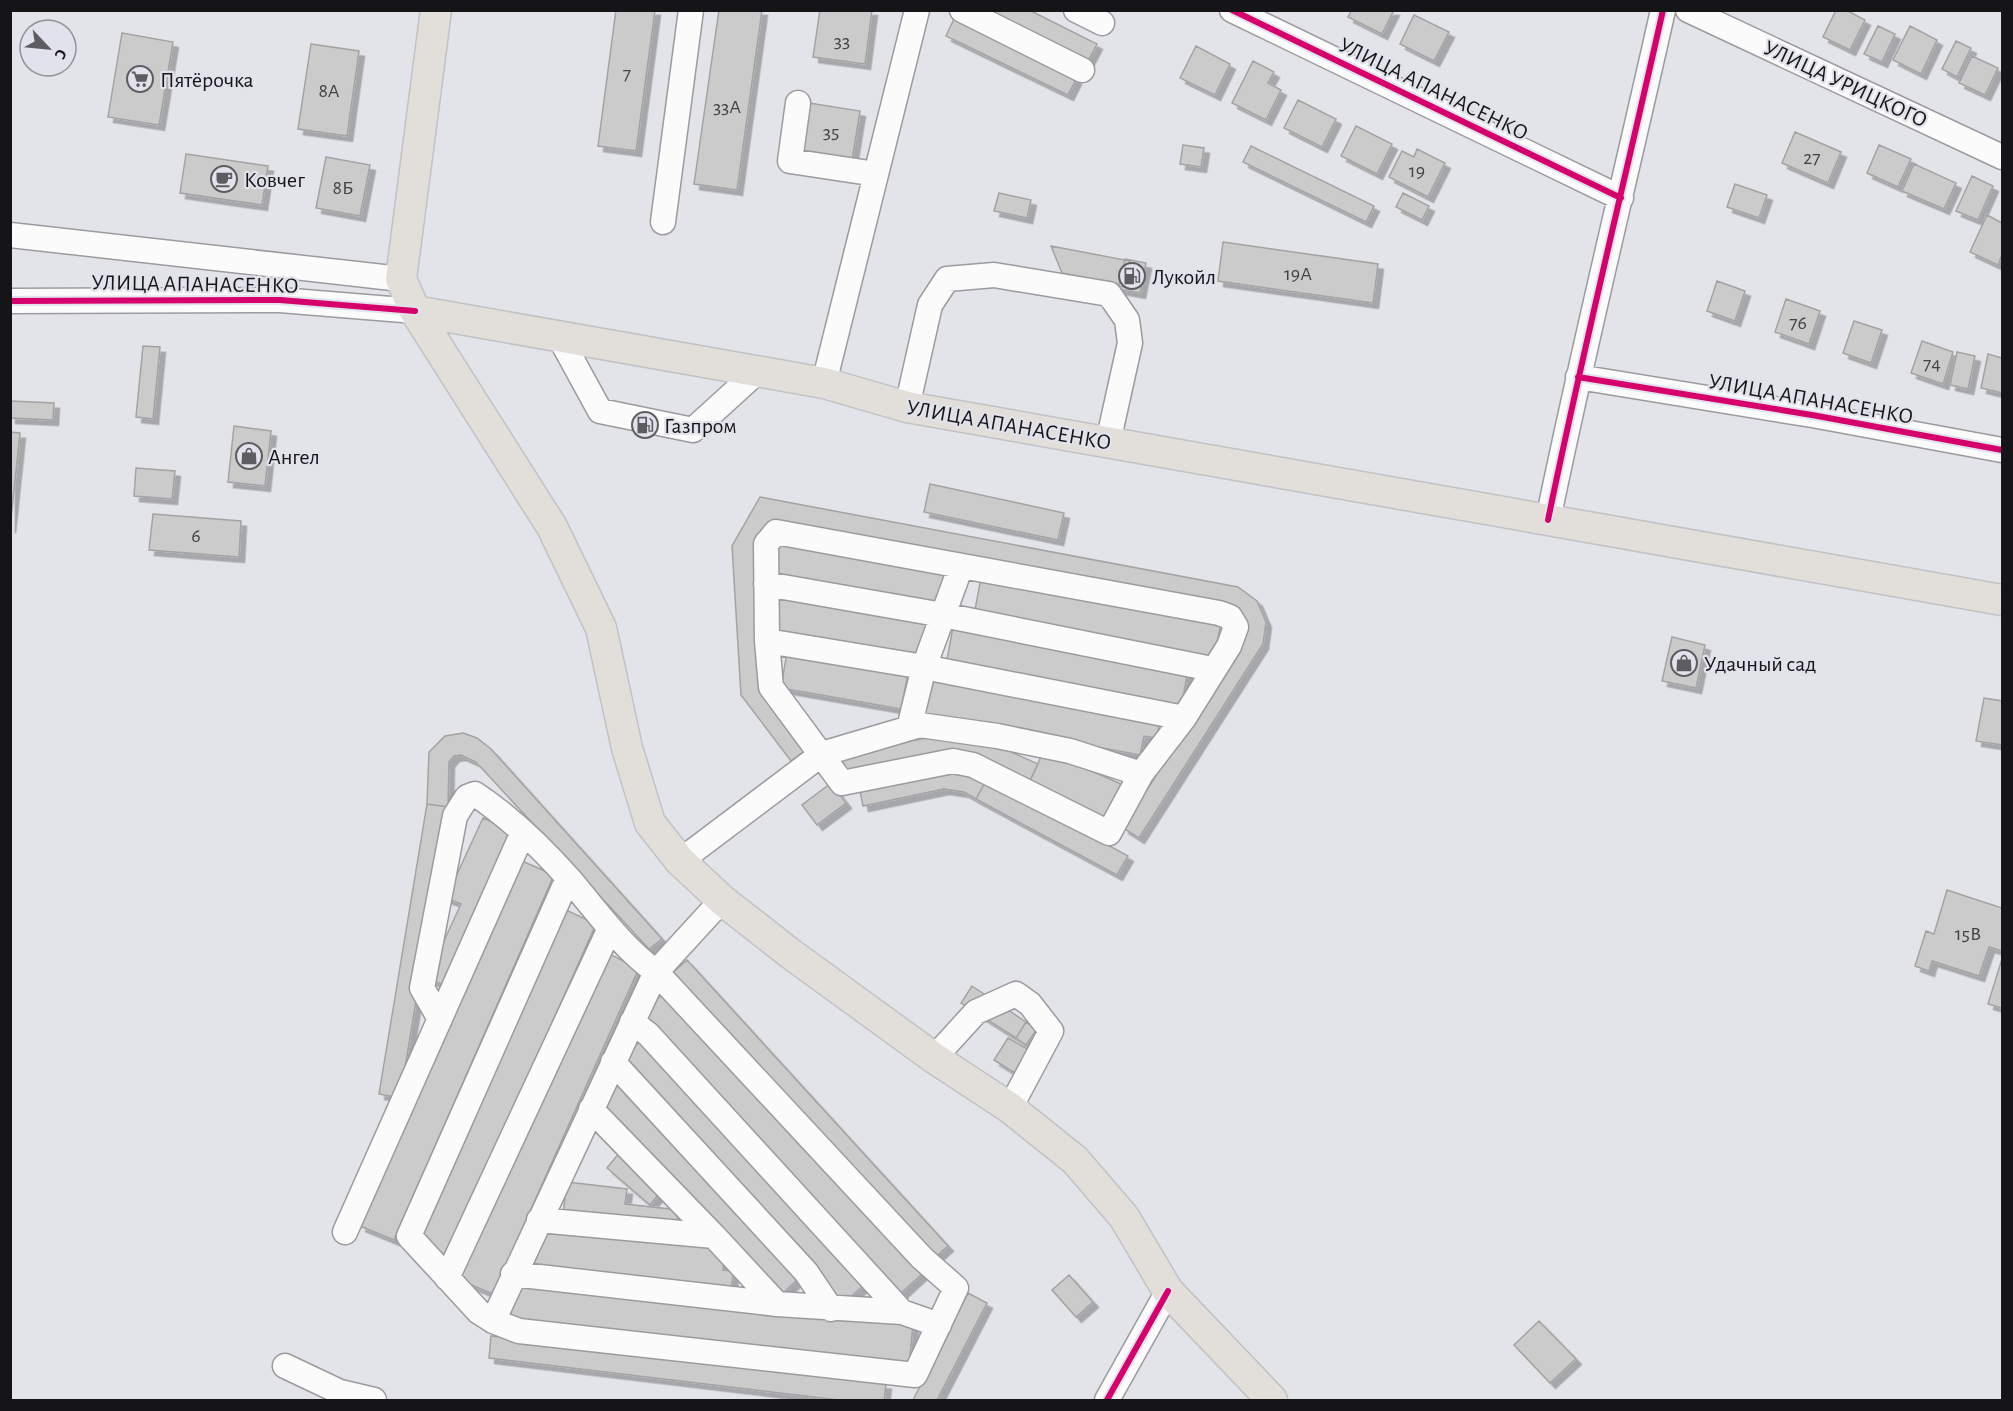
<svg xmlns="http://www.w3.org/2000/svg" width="2013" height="1411" font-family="'Alegreya Sans',sans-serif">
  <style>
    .building { fill: #cccbcc; stroke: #a3a3a4; stroke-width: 1.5; filter: url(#shadow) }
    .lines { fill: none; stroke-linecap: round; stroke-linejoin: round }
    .minor-casing { stroke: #9b9b9f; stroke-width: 27 }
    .major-casing { stroke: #c1c2c4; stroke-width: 33 }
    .minor { stroke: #fbfbfc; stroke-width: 24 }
    .major { stroke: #e2dfda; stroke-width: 30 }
    .cycleway-casing { stroke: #e1e2eb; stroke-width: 10 }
    .cycleway { stroke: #d6006c; stroke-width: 6 }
    .labels { text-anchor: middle; stroke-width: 4.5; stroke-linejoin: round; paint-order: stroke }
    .number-label { font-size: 20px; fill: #434245 }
    .poi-label { font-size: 22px; fill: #151518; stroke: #e1e2eb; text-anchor: start }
    .street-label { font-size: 22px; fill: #151518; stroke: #e1e2eb }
  </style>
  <defs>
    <filter id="shadow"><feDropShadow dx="5.5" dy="5.5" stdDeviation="0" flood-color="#0004"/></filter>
  </defs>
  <rect width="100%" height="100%" fill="#e3e4e9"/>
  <!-- building -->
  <path class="building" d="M616 10H655L636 151 598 146Z
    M719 10H762L737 190 694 184Z
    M820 10H872L865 64 813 57Z
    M984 10H1029L1097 44 1088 61Z
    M1352 10H1394L1382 34 1348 17Z
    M1836 10H1846L1865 20 1850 50 1823 37Z
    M1414 15 1449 32 1434 61 1400 44Z
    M954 19 1076 79 1068 95 946 36Z
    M1878 26 1895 34 1882 62 1864 54Z
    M1910 26 1937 40 1921 74 1893 60Z
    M122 33 173 42 159 125 108 117Z
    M1956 41 1971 48 1957 77 1942 69Z
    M311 44 359 51 347 136 298 129Z
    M1196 46 1230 64 1215 95 1180 78Z
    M1972 56 1998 68 1985 95 1959 83Z
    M1253 61 1274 72 1268 83 1281 90 1266 120 1232 103Z
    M1298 100 1336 119 1322 147 1284 128Z
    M809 103 860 111 852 160 801 152Z
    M1356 126 1392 144 1377 174 1341 156Z
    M1795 132 1841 152 1828 183 1782 163Z
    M1183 145 1204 148 1201 167 1180 164Z
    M1879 145 1911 159 1898 187 1867 173Z
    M1251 146 1374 206 1366 222 1243 162Z
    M1417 149 1445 163 1428 197 1389 177 1402 151 1414 157Z
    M186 154 268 166 262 205 180 193Z
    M326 157 370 165 360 216 316 208Z
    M1914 164 1956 183 1944 209 1902 191Z
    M1972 176 1993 186 1978 220 1956 211Z
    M1735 184 1767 195 1759 218 1727 207Z
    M999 193 1031 200 1027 218 994 211Z
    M1403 193 1429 206 1422 220 1396 207Z
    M1987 215 2002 223V255L1998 265 1970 252Z
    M1223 242 1378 264 1373 303 1218 281Z
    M1051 246 1130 261 1125 287 1062 273Z
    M1125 259 1146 263 1140 293 1118 289Z
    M1717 281 1745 291 1735 321 1707 311Z
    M1786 299 1820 311 1809 344 1775 332Z
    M1854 321 1882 330 1871 363 1843 353Z
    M1922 341 1953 352 1943 384 1911 373Z
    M143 346 160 347 153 419 136 417Z
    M1957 352 1975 356 1968 389 1950 385Z
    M1988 354 2002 358V393L1981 388Z
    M10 401 54 403 53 420 10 418Z
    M234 426 271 431 265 486 228 482Z
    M10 432 20 433 10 528Z
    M136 468 175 471 172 499 134 496Z
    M930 484 1064 513 1058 540 924 512Z
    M760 497 1238 587 1257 601 1266 622 1263 644 1139 838 1123 828 1244 636 1232 609 770 524 754 552 761 688 807 749 791 761 741 695 732 546Z
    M153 514 241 521 239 557 149 550Z
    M779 540 945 568 938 606 772 577Z
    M981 578 1221 622 1214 659 974 615Z
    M779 594 928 619 921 658 773 632Z
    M953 627 1188 670 1181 708 946 665Z
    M1672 637 1705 645 1696 688 1662 681Z
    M1672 637 1705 645 1696 688 1662 681Z
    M787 652 908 674 901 709 781 688Z
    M928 676 1160 720 1157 738 1144 736 1140 755 921 714Z
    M1984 698 2002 701V745L1976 741Z
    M463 733 477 738 491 749 662 939 649 949 476 762 461 755 454 756 449 762 448 807 427 804 429 752 445 736Z
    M951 734 978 737 1038 764 1029 783 957 754 843 773 839 753Z
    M1044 750 1121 784 1106 818 1029 783Z
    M970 771 987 779 976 799 964 792 944 789 863 806 859 786Z
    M987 779 1128 856 1117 875 976 799Z
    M831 783 846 803 817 825 802 805Z
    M427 804 448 807 400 1098 379 1094Z
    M483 818 517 833 448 987 427 978 461 904 446 898Z
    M522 861 554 875 394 1240 360 1226Z
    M1947 890 2002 908V951L1989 947 1979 976 1932 961 1929 971 1915 966 1926 931 1934 934Z
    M566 910 596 924 446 1262 417 1234Z
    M609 954 639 968 493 1294 457 1279Z
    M2002 959V1008L1988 1004Z
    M687 960 948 1246 932 1260 671 974Z
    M972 986 1026 1022 1016 1038 961 1003Z
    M664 993 923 1273 897 1297 638 1017Z
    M1026 1022 1037 1029 1026 1045 1016 1038Z
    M1008 1038 1029 1050 1015 1073 994 1060Z
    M643 1039 865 1284 843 1304 621 1058Z
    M621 1081 801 1276 780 1296 600 1101Z
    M620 1152 662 1190 650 1205 607 1168Z
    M567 1182 627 1189 625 1204 679 1210 676 1226 563 1214Z
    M539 1227 717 1249 716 1256 724 1257 723 1270 734 1271 731 1288 534 1267Z
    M1069 1275 1093 1302 1076 1317 1052 1290Z
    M514 1281 913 1325 909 1365 510 1322Z
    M968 1293 987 1303 937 1400H913Z
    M1539 1321 1576 1359 1550 1383 1514 1345Z
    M491 1336 886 1384 884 1400H839L489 1358Z"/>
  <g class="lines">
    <defs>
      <path id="minor" d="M962 10 1082 70
        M1076 10 1102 23
        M1232 10 1621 198
        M1688 10 2002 157
        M798 103 790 161 876 174
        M663 222 691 10
        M10 235 401 279
        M10 301 280 300 415 311
        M560 338 600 411 693 430 758 371
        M1578 377 1812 415 2002 450
        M824 383 917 10
        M907 407 930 305 947 279 994 275 1109 294 1127 320 1130 343 1108 442
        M1548 520C1583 349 1625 180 1663 10
        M776 532 1219 613 1230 617 1236 627 1229 646 1184 718 1141 774 1109 833 973 765 953 761 842 783 771 687 767 641 766 544Z
        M766 584 943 615 1212 669
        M767 641 924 667 1184 718
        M909 728 924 667 961 566
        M680 861 822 754 920 725 997 736 1070 751 1141 774
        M568 878 409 1236 479 1312 493 1321 656 972 722 900
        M440 1019 422 988 455 816 467 797 475 794C511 818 543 849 571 881 598 913 622 947 656 972L922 1258 956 1288 915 1375 519 1331 493 1321
        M632 1022 648 1034 902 1312
        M934 1058 976 1012 1016 994 1030 1004 1051 1031 1010 1108
        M613 1062 806 1272 831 1309
        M591 1109 714 1236
        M539 1220 714 1236 777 1304
        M345 1232 523 832
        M513 1274 777 1304 902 1312 939 1325
        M447 1278 610 928
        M285 1366 340 1392 374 1400
        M1107 1400 1168 1291"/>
      <path id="major" d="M436 10 401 279 415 311 552 527 601 628 627 748 650 823 680 861 722 900 791 954 934 1058 1010 1108 1075 1160 1124 1217 1168 1291 1272 1400
        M415 311 824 383 907 407 2002 600"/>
    </defs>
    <!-- minor casing -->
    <use href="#minor" class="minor-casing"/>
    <!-- major casing -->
    <use href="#major" class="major-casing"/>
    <!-- minor -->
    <use href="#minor" class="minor"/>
    <!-- major -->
    <use href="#major" class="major"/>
    <defs>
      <path id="cycleway" d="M1232 10 1621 198
        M10 301 280 300 415 311
        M1578 377 1812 415 2002 450
        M1548 520C1583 349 1625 180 1663 10
        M1107 1400 1168 1291"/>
    </defs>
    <!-- cycleway casing -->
    <use href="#cycleway" class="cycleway-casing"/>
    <!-- cycleway -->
    <use href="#cycleway" class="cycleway"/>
  </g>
  <!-- icons -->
  <defs>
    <symbol id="supermarket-ring" viewBox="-11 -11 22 22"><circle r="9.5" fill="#e1e2eb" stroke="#5d5d61" stroke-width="1.5"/><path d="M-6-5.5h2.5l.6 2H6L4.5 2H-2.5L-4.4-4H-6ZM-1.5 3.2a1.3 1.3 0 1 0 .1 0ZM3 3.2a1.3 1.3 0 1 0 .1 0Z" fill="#5d5d61"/></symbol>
    <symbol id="cafe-ring" viewBox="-11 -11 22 22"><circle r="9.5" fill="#e1e2eb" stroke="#5d5d61" stroke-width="1.5"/><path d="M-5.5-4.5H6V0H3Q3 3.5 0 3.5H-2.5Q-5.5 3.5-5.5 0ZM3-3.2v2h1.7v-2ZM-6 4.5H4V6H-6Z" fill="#5d5d61"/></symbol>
    <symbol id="fuel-ring" viewBox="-11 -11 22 22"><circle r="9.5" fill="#e1e2eb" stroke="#5d5d61" stroke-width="1.5"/><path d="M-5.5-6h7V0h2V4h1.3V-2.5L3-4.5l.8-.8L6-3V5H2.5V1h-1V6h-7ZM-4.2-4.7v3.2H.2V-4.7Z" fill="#5d5d61"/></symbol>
    <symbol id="shop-ring" viewBox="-11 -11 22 22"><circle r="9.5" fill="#e1e2eb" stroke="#5d5d61" stroke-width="1.5"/><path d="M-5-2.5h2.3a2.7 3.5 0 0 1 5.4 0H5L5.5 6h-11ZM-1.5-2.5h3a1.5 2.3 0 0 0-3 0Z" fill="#5d5d61"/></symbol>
  </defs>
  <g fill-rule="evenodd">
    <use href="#supermarket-ring" x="125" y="64" width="30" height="30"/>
    <use href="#cafe-ring" x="209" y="164" width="30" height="30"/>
    <use href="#fuel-ring" x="1117" y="261" width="30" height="30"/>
    <use href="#fuel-ring" x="630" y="410" width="30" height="30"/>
    <use href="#shop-ring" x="234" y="441" width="30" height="30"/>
    <use href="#shop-ring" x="1669" y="648" width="30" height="30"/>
  </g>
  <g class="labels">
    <!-- number labels -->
    <g class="number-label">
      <text x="842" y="47">33</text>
      <text x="627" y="80">7</text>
      <text x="329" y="97">8А</text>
      <text x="727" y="113">33А</text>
      <text x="831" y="138">35</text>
      <text x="1812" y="164">27</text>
      <text x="1417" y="177">19</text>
      <text x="343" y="194">8Б</text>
      <text x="1298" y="280">19А</text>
      <text x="1798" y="329">76</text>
      <text x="1932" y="370">74</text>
      <text x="196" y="542">6</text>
      <text x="1968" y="940">15В</text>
    </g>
    <!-- poi labels -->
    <g class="poi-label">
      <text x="160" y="87">Пятёрочка</text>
      <text x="244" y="187">Ковчег</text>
      <text x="1152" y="284">Лукойл</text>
      <text x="664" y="433">Газпром</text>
      <text x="268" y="464">Ангел</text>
      <text x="1704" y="671">Удачный сад</text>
    </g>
    <!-- street labels -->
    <g class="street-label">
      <text transform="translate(1846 83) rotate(25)" y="8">УЛИЦА УРИЦКОГО</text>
      <text transform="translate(1434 88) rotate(26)" y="8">УЛИЦА АПАНАСЕНКО</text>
      <text transform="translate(195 283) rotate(1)" y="8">УЛИЦА АПАНАСЕНКО</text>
      <text transform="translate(1811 398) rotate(10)" y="8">УЛИЦА АПАНАСЕНКО</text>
      <text transform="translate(1009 424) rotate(10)" y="8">УЛИЦА АПАНАСЕНКО</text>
    </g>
  </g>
  <!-- border -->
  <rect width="2013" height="1411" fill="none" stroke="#151518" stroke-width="24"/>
  <!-- north arrow -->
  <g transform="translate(48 48) rotate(116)"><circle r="28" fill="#e1e2eb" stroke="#8f9097" stroke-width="1.5"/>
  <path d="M0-4.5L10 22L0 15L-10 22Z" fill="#5d5d61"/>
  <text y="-9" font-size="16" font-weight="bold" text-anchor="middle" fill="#151518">С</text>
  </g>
</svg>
